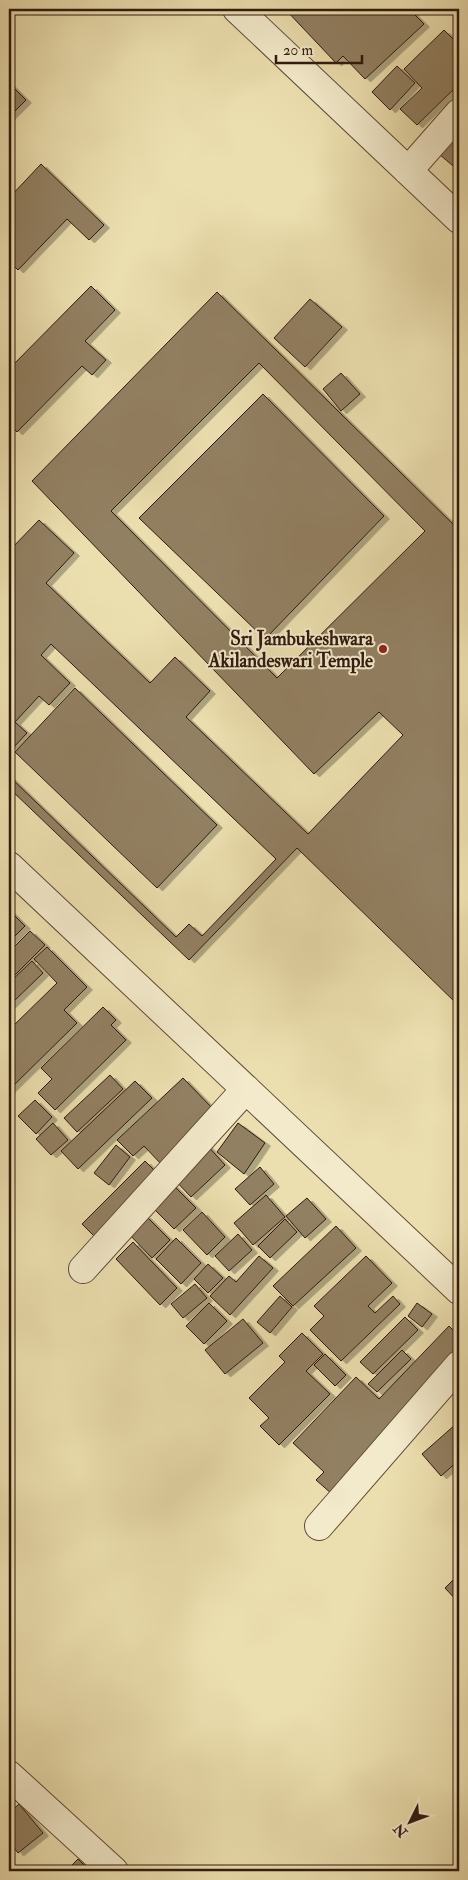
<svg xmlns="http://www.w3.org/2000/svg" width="468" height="1880" font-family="'IM FELL Double Pica',serif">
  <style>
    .building { fill: #928062; stroke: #30190e; fill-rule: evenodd; filter: url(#shadow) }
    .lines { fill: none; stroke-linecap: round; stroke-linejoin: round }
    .minor-casing { stroke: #5f4a36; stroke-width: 30 }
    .minor { stroke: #f3eacb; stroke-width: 28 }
    .poi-dot { fill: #8f2418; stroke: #f3eacb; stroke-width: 2 }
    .labels { text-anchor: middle; stroke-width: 4; stroke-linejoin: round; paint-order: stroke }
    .poi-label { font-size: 19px; font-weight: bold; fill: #30190e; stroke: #f3eacb; text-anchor: end }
  </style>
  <defs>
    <filter id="shadow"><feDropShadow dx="5.5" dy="3" stdDeviation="0" flood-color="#0004"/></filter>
  </defs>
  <rect width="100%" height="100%" fill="#ecdfaf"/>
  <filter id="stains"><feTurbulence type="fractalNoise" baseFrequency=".004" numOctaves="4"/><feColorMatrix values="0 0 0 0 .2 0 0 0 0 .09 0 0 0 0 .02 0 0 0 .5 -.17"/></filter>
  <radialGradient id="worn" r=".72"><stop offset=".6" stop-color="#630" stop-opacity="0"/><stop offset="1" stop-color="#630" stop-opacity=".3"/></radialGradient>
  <!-- building -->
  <path class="building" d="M285 9H369L374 15 381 9H409L424 24 365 79 343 56 336 63Z
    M444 30 459 45V84L417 125 400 109 422 88 404 69Z
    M397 66 415 83 390 110 372 92Z
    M9 83 26 100 9 117Z
    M459 130V171L439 154Z
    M41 164 104 225 89 240 67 219 18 270 9 261V198Z
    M91 286 115 310 85 341 106 360 92 375 82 366 17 432 9 424V369Z
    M217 292 459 530V1006L297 848 189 960 9 788V776L176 937 189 924 202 936 276 859 51 644 41 655 70 683 49 705 39 696 15 722 27 733 13 748 9 744V551L39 520 74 553 46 583 150 683 175 657 210 691 186 717 308 834 403 735 379 712 314 774 32 481ZM259 363 425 531 277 678 111 511Z
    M310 299 342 327 305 367 274 338Z
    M341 373 360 394 341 411 323 389Z
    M263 394 384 516 265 639 139 518Z
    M75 688 217 825 157 888 15 752Z
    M9 910 25 926 9 942Z
    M30 931 45 945 9 981V952Z
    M47 947 87 987 64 1010 77 1023 9 1090V1030L57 983 34 959Z
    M32 961 43 973 9 1006V983Z
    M103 1007 116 1020 111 1025 126 1040 55 1110 38 1093 52 1079 41 1068Z
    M110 1075 123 1089 77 1132 64 1118Z
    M183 1078 218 1114 163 1166 144 1146 133 1156 117 1140Z
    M135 1081 152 1098 78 1169 61 1151Z
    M35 1100 52 1117 36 1134 18 1116Z
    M53 1123 68 1140 51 1155 36 1139Z
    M238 1123 265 1143 244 1174 217 1152Z
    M206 1144 225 1165 191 1197 172 1177Z
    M116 1145 130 1157 109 1185 94 1173Z
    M145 1161 163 1179 100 1242 82 1224Z
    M260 1167 274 1184 250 1205 235 1189Z
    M172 1184 196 1208 174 1229 150 1205Z
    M266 1195 285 1217 253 1245 234 1223Z
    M307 1198 326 1219 305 1238 286 1216Z
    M202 1212 225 1237 207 1255 183 1230Z
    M145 1215 170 1240 152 1258 128 1233Z
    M285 1219 297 1232 270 1258 258 1246Z
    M336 1226 356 1248 293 1306 273 1286Z
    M238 1234 252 1250 229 1271 215 1256Z
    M176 1238 201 1263 181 1284 156 1259Z
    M133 1242 177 1288 160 1305 116 1259Z
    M259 1256 273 1268 230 1315 210 1296 229 1276 236 1282Z
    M366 1256 392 1283 368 1306 375 1313 393 1296 400 1304 341 1361 310 1330 324 1316 314 1306Z
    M208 1264 223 1278 208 1293 194 1279Z
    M195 1284 207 1298 183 1318 171 1304Z
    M280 1296 292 1307 270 1333 257 1322Z
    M209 1303 227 1321 204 1344 186 1326Z
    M417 1303 432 1314 422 1327 408 1316Z
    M405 1317 418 1330 373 1374 360 1362Z
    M243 1319 263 1343 225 1374 205 1350Z
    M449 1326 459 1336V1360L332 1494 316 1480 324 1472 293 1443 356 1377 379 1399Z
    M302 1333 323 1354 306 1371 330 1394 279 1445 260 1426 269 1418 249 1398 285 1362 279 1356Z
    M402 1350 411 1359 377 1392 368 1384Z
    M325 1354 346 1375 335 1386 314 1365Z
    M456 1424 459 1429V1460L441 1476 422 1454Z
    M459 1574V1603L445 1588Z
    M19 1804 43 1833 18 1853 9 1841V1813Z
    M78 1859 90 1871H66Z"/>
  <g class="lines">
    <defs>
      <path id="minor" d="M237 9 459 219
        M408 171 459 113
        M9 866 459 1290
        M83 1269 246 1089
        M319 1526 459 1365
        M9 1775 114 1871"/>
    </defs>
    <!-- minor casing -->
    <use href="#minor" class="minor-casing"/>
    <!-- minor -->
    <use href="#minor" class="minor"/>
  </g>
  <!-- markers -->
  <circle class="poi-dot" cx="383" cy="649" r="5"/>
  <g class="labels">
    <!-- poi labels -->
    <g class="poi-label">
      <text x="373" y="645">Sri Jambukeshwara<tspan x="373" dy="22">Akilandeswari Temple</tspan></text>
    </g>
  </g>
  <!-- margin -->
  <rect width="468" height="1880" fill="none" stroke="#ecdfaf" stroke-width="30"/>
  <rect x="10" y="10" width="448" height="1860" fill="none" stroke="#30190e" stroke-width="2.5"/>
  <rect x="15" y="15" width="438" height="1850" fill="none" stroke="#30190e"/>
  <!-- north arrow -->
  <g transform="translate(410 1822) rotate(228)" stroke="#f3eacb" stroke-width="4" paint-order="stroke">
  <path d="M0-4L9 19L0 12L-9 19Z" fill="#30190e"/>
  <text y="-8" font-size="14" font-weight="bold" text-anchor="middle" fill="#30190e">N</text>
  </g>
  <!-- scale -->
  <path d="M276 55v8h86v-8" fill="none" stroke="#30190e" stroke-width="2.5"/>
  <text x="283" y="55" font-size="15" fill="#30190e" stroke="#f3eacb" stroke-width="4" paint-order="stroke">20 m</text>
  <rect width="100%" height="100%" filter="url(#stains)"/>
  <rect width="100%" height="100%" fill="url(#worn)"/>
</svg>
